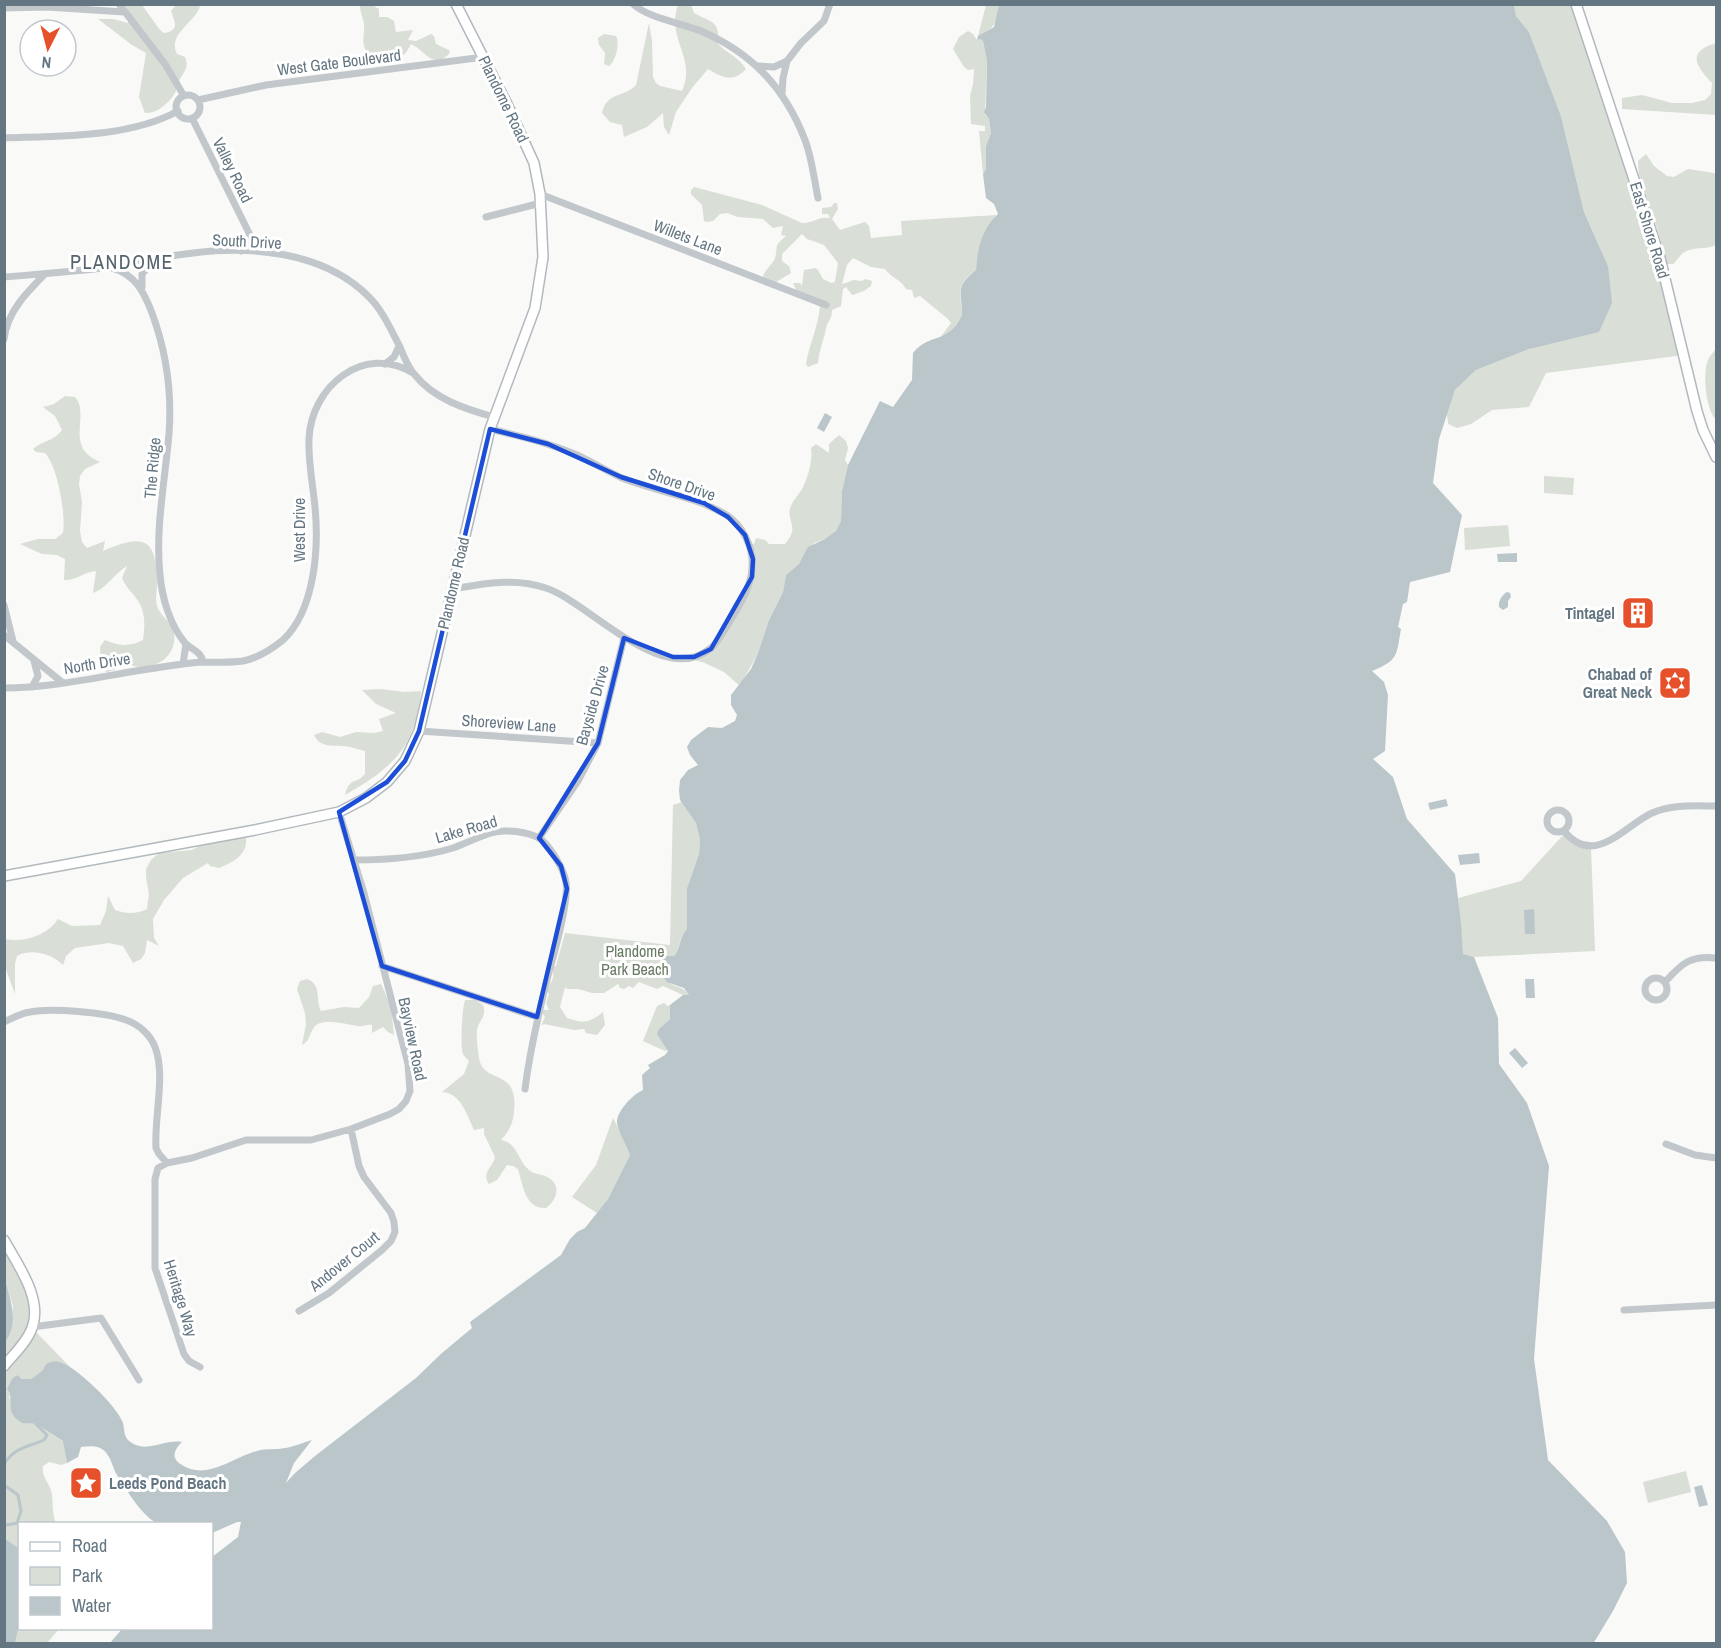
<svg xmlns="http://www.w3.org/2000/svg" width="1721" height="1648" font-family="'Archivo Narrow',sans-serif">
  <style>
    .green { fill: #d9ded6 }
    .water { fill: #bac6ca }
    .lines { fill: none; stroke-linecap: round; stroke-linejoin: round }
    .stream { stroke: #bac6ca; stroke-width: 3 }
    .secondary-casing { stroke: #b2b9be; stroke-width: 12 }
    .street { stroke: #c2c7cb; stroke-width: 7 }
    .secondary { stroke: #fff; stroke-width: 9 }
    .marked { fill: none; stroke: #1d4ed8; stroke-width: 4.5; stroke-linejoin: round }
    .labels { text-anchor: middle; stroke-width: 6; stroke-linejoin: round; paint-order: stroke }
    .street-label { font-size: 16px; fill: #647682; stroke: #fff }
    .poi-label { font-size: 16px; font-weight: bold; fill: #647682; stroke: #fff; text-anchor: end }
    .park-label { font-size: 16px; fill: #687a63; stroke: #fff }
    .quarter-label { font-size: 20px; letter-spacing: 1.5px; fill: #56646d; stroke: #fff }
  </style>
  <rect width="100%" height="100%" fill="#f9f9f7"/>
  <!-- green -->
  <path class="green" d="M125 5H142L160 30 164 33C181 30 174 21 171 11L176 5H199L200 6C195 23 167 34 177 54L185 57C189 67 185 70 180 79 178 83 177 88 175 93 169 103 157 114 145 113L139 97 146 53 132 45 98 19H113L128 23 129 12Z
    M360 5H372L379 9V17H387L394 21 396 32 413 30 408 40 416 41 431 34 434 36 436 44 449 50 450 53C433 71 425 50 411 44 405 56 401 59 388 59 383 59 379 61 374 60 358 45 365 40 364 24 363 17 360 12 360 5Z
    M678 5H691L694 13C712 23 720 20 718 44 728 54 739 57 746 69 733 83 723 78 708 69L692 88 676 112 669 135 664 127 663 113 647 127 624 137 622 125 610 122 602 113C607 91 624 98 636 85L649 23 652 41 653 77 656 83 660 86 682 91C697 57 666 40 678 5Z
    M986 5H999C996 24 996 27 978 36Z
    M1514 5H1576L1628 160 1684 355 1546 373 1529 407 1492 410 1471 424 1457 428 1448 424 1447 414 1455 390 1476 370 1529 349 1608 266 1584 212 1561 116 1529 32 1516 16Z
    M968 31 973 34 977 40 980 39 983 41 987 61 985 114 989 119 991 133 986 146V169L983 174 979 131H985V126L971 124 970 96 973 84 974 69 968 70 964 67 953 49 959 37Z
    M604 34 616 36C620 43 616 61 609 66L604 64 605 53 599 45 598 38Z
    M1716 43V115L1622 109V98L1642 95 1672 103H1692L1705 100 1711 94 1712 83C1696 66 1686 52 1716 43Z
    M1646 154 1654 166 1667 176 1674 177 1688 169 1714 173 1716 176V245C1706 250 1693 246 1683 253 1679 256 1677 261 1673 264H1667L1663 260C1663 225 1638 196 1638 161Z
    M694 187 762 205 802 223C813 223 819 216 830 218L828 214H822V208L831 207 834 203H837L838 209 832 219 840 230 865 222 869 226 871 238 902 235 901 221 996 215C984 233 977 248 976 270 954 287 961 292 962 315L951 333 940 338 951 323 948 319 920 296 914 298 912 290 906 289C901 279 891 278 885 269L871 267 853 258 847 265 842 284 854 280 862 281 865 279 872 281 871 286 864 291 852 295 846 287 843 289 841 306 832 310C832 320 828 320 826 328 824 340 819 350 818 363L808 367 806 364C809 345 818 327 820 307L796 290 793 283H800L802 286 804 270 815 268 818 270 823 279 831 283 835 282 838 263 824 245 807 239 802 234 782 254V261L789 266 791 273 773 284 766 286 762 280C764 269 772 266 775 258 779 245 772 248 786 236L781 235 783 226 773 228 763 219 738 217 727 213 720 214 713 221 706 222 704 221 702 205 691 194V190Z
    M1715 350H1716V420C1706 410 1703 378 1707 363 1708 358 1712 354 1715 350Z
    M65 396 75 397C91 415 63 447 100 462L85 469 80 476 79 484 82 502 80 531 82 542 87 548 105 541 103 551C142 534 157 536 157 583 157 589 155 600 157 606 160 616 172 622 174 633 178 662 143 676 123 661 118 668 115 671 106 672L101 662 100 647 105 640C117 646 130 647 143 640 145 625 146 611 136 598 131 591 125 586 122 578L127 566C115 573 107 588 93 593L96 571C83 572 76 581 64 580L65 559 57 555 42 554 20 544 38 539H55L63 533C66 515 58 467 45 453L36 452 33 449C43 440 53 442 62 430L55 416 43 407 54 404Z
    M839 435 846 441 848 448 845 460 848 465 842 491 841 521 836 532 825 539 814 543 799 564 786 575 783 592 769 620 758 653 740 686 724 672 705 663 687 658 719 640 752 577 749 544H754L756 538 765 540 769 544H785C800 527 787 522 790 509 792 501 798 496 802 489 808 477 813 461 811 448L816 444 829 453V444Z
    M1544 476 1574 478 1573 495 1544 493Z
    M1508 525 1510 546 1465 550 1464 528Z
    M381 689 404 692 421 691C415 749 392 768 345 795 350 776 356 785 365 774V751C360 750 355 748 350 747 337 744 321 750 314 735L322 732 340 737 356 732 374 733 383 731 379 719 396 713 376 704 362 690Z
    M682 802 696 823 700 840 699 854 687 888V929C679 937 680 948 674 956H664L656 973 659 971C663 974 665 979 669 982 677 989 681 984 690 996L683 995 663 986 657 989 639 982 633 988 629 986 624 989 620 988 618 984 604 993H592L578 989H567L565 987 560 1007 567 1018C584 1024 589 1023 603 1012L605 1025 597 1035 586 1033 584 1029 574 1030 544 1024 541 1026 545 1017 542 1013 543 1010H549L546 1003 549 994 547 991 553 978V967L556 966 565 933 670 945 673 805Z
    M1564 834 1591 848 1595 951 1474 957 1463 954 1458 898 1521 881Z
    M243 836 246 838C248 855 232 863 219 868L210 866 208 863 183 878 164 900 153 919 154 938 159 946 147 940 145 953 141 959 133 963 123 946 109 943 75 948 66 956 63 965C52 954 31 948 17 956L15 964V994L5 967 4 939C23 943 47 936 58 919L72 926 100 925 106 911 108 896 115 910C126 914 137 914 147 909L149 894 146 877V869L151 860 159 853 192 850 203 844Z
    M307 979C322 985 315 998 321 1011L344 1007 359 1008 369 997 373 986 381 984 391 1006 394 1035 388 1032 383 1027 372 1033V1025C367 1024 363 1027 358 1026 347 1025 324 1017 315 1026 309 1033 311 1040 302 1045L306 1024 305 1013 297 989 300 981Z
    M465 1000H475L483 1005C487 1018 479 1019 477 1030 476 1038 478 1050 479 1058 483 1085 519 1067 514 1111 513 1124 509 1131 501 1140 518 1143 517 1159 528 1169 535 1176 542 1173 549 1178 562 1186 556 1201 546 1208 525 1209 523 1185 518 1169L513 1166 507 1165 497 1180 489 1184C481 1173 493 1167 495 1157L484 1134V1128L474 1130C467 1115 461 1093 442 1092L464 1074 469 1061C467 1059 464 1056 463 1054 460 1045 462 1009 465 1000Z
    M664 1003 668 1006 670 1005V1019L659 1029 661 1039 668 1050 665 1051 643 1041 657 1006Z
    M613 1118 627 1145 630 1155 608 1199 597 1213 572 1197 596 1165Z
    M4 1240 32 1295 33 1329 71 1368 63 1363 46 1364 42 1371 31 1379H22L16 1375 9 1398 29 1424H36L64 1442 67 1463 61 1465 49 1462 43 1466C41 1477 50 1483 52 1494 53 1504 52 1514 56 1523L20 1524V1628L59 1629 47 1643H5L4 1342 11 1330 13 1306 5 1280Z
    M1686 1471 1691 1492 1648 1503 1643 1482Z"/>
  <!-- water -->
  <path class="water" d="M999 5H1514L1516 16 1529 32 1561 116 1584 212 1608 266 1612 303 1599 332 1529 349 1476 370 1455 390 1439 439 1433 483 1462 515 1450 572 1410 582 1407 602 1403 604 1398 627 1401 629C1396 656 1399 660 1372 671L1384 682 1388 695 1385 751 1373 759 1393 777 1407 819 1455 874 1461 923 1463 954 1474 957 1498 1018 1499 1064 1527 1103 1549 1166 1534 1359 1548 1460 1607 1521 1625 1552 1627 1583 1613 1611 1593 1644 110 1643 122 1629 212 1628V1557L238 1537 241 1522H237L212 1533V1524L156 1523C139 1512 128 1492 117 1475 113 1469 112 1460 107 1454 101 1445 90 1446 81 1447L78 1457 67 1463 63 1441 36 1424 22 1423 15 1418 11 1411 10 1393 7 1389 12 1379 17 1375 22 1379H31L42 1371 46 1364C50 1362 54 1360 59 1362 75 1365 118 1407 123 1423 125 1431 123 1438 132 1443 148 1453 165 1439 182 1442 178 1446 173 1452 175 1458 177 1462 179 1463 182 1465 207 1481 233 1457 257 1451 267 1448 276 1450 285 1448 294 1447 304 1442 312 1440L294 1463 286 1483 295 1473 315 1456 416 1378 442 1353 472 1328 470 1322 561 1255 570 1239 577 1232 585 1228 608 1199 630 1155C627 1145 619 1134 617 1123 616 1112 633 1094 643 1090L642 1075 650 1068 648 1065 665 1055 668 1051 657 1034 659 1029 670 1019V1005L683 995H689L684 988 667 982 659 971 654 974 664 956H674C681 948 679 937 687 929V888L699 854 700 840 696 823 680 800 679 790 680 780 688 770 698 765 690 755 687 747 691 740 708 727 722 728 735 721 737 715 731 705V695L751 669 758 653 769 620 783 592 786 575 799 564 808 547 825 539 836 531 841 521 842 491 848 465 880 401 893 407 912 380 913 353C931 331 947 346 962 315 962 291 954 288 976 270 977 250 982 228 998 214L994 204 986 198 983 174 986 169V146L991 133 989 119 984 112 986 107 987 61 983 41 980 39 977 40 978 36 994 27Z
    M825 413 832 417 824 432 817 428Z
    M1517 553V562H1498L1497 554Z
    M1507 592 1510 593 1511 597 1508 601V607L1503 610 1499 607C1498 601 1502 595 1507 592Z
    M1446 799 1448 806 1430 810 1428 803Z
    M1479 853 1480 863 1460 865 1458 855Z
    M1534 909 1535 934H1525L1524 910Z
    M1525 979H1534L1535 998H1526Z
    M1515 1048 1528 1063 1522 1068 1509 1053Z
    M5 1280C11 1300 19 1324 5 1342Z
    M1702 1485 1708 1505 1699 1507 1694 1487Z
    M5 1539 17 1547 19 1552V1623L15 1643H5Z"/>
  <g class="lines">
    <!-- stream -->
    <path class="stream" d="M4 1464C15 1447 28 1447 44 1440L47 1435 36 1424
      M4 1485 18 1495 21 1511 17 1523 7 1525 4 1523"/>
    <defs>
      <path id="secondary" d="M1576 4 1660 258 1697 411 1703 430 1716 457
        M4 876 255 830 339 812 366 798 387 782 405 761 419 731 490 429 535 308 543 257 540 194 534 163 507 104 456 4
        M4 1240C18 1265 43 1299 32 1328 27 1342 14 1354 4 1366"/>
    </defs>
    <!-- secondary casing -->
    <use href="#secondary" class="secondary-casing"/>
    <!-- street -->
    <path class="street" d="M119 4 165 64 184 96
      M633 4C648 18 681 23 701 31 752 53 785 88 805 140 812 158 814 179 818 198
      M4 8 47 7 124 12
      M787 61 801 43 824 21 830 4
      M758 66 774 67 787 61 783 78 782 94
      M176 107a12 12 0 1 1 24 0a12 12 0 1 1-24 0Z
      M198 100 266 85 484 57
      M192 118 250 235 261 247 268 251
      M4 138C58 136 129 138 178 111
      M540 194 826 305
      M486 217 541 203
      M241 251 250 235
      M112 268C135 274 144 292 152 313 166 351 172 394 169 434 165 481 155 529 160 575 162 598 170 625 185 643 192 650 201 651 203 662
      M4 277C39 274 74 272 109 267 134 263 159 257 185 254 246 245 323 250 369 297 383 311 391 330 400 347 404 357 408 368 415 375 434 399 465 409 494 417
      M142 287V274L155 259
      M4 339C7 312 27 292 45 274
      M385 364 394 357 399 346
      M452 589C483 584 515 577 546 588 589 602 663 689 711 648 718 642 722 634 727 626 738 608 751 589 752 568 754 548 743 525 725 514 691 495 657 492 622 478 607 471 592 462 577 455 549 443 520 436 490 429
      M4 605 13 641
      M4 635 63 683
      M183 664 186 644
      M32 687 38 676 34 661
      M4 688C57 688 110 674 162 667 175 665 189 663 202 662 216 662 229 663 243 661 257 658 272 649 283 640 315 610 319 548 315 507 313 485 308 462 309 439 311 387 363 343 413 373
      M419 731 598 743
      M1547 821a11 11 0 1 1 22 0a11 11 0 1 1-22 0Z
      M1564 831C1594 868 1624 826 1652 813 1672 804 1695 806 1716 806
      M539 838 578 781 598 743 624 638
      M354 860C388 860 420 858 453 848 470 842 487 831 505 831 515 831 528 833 537 837 549 842 564 870 566 882 569 902 555 951 549 972 539 1011 530 1049 525 1089
      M382 966 537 1017
      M1645 989a11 11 0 1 1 22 0a11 11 0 1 1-22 0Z
      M1665 982C1682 963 1691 955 1716 958
      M4 1022C13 1018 21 1013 30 1012 52 1008 105 1012 126 1020 138 1024 150 1034 155 1047 166 1075 154 1117 156 1148L159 1154 167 1163
      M1666 1144 1695 1155 1716 1158
      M1624 1310 1716 1305
      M299 1311 329 1293 382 1250 391 1241 395 1232 394 1222 391 1213 364 1177 359 1166 351 1129
      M32 1327 101 1318 139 1380
      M200 1367 189 1361 184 1354 155 1268V1179L158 1168 167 1163 192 1158 246 1140H311L351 1129 390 1114 399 1109 406 1101 410 1091 408 1064 364 893 339 812"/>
    <!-- secondary -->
    <use href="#secondary" class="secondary"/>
  </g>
  <!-- marked area -->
  <path class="marked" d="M490 429 548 444 621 477 704 503 728 517 745 535 753 559 752 577 711 649 694 657H673L624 638 598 743 539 838 561 866 567 889 537 1017 382 966 339 812 387 782 405 761 419 731Z"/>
  <!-- icons -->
  <defs>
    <symbol id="building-square" viewBox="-11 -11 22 22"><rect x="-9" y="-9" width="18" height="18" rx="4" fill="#e6502a" stroke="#fff"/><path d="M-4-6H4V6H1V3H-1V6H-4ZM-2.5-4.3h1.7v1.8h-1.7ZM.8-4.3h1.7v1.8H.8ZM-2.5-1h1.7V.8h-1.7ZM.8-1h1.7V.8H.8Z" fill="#fff"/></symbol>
    <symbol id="synagogue-square" viewBox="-11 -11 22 22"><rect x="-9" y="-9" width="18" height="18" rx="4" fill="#e6502a" stroke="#fff"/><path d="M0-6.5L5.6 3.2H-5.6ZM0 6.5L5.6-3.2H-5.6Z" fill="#fff"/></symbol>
    <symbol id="sight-square" viewBox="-11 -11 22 22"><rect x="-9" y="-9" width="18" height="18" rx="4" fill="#e6502a" stroke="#fff"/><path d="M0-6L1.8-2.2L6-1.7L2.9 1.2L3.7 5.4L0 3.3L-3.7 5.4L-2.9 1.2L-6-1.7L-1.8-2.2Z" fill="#fff"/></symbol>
  </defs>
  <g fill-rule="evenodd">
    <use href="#building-square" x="1619" y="594" width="38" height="38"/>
    <use href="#synagogue-square" x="1656" y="664" width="38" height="38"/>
    <use href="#sight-square" x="67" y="1464" width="38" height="38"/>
  </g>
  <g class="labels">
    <!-- street labels -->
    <g class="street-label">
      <text transform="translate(339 62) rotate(-7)" y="6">West Gate Boulevard</text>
      <text transform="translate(504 99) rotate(64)" y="6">Plandome Road</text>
      <text transform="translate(233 170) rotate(64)" y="6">Valley Road</text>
      <text transform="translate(1650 230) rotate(73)" y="6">East Shore Road</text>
      <text transform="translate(688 237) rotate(21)" y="6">Willets Lane</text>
      <text transform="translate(247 241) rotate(3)" y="6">South Drive</text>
      <text transform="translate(152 468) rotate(-85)" y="6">The Ridge</text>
      <text transform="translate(682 484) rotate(19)" y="6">Shore Drive</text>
      <text transform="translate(299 530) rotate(-90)" y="6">West Drive</text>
      <text transform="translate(453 583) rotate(-77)" y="6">Plandome Road</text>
      <text transform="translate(97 663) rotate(-9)" y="6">North Drive</text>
      <text transform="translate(592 705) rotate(-74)" y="6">Bayside Drive</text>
      <text transform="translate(509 723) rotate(4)" y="6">Shoreview Lane</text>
      <text transform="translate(466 829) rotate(-16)" y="6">Lake Road</text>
      <text transform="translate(413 1039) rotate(78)" y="6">Bayview Road</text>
      <text transform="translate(344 1261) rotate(-39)" y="6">Andover Court</text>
      <text transform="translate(181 1298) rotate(73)" y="6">Heritage Way</text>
    </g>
    <!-- poi labels -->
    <g class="poi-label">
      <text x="1615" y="619">Tintagel</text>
      <text x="1652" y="680">Chabad of<tspan x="1652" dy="18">Great Neck</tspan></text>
      <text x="109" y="1489" text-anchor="start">Leeds Pond Beach</text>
    </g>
    <!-- park labels -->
    <g class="park-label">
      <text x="635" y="957">Plandome<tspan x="635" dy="18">Park Beach</tspan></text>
    </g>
    <!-- quarter labels -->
    <g class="quarter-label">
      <text x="122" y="269">PLANDOME</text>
    </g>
  </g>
  <!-- border -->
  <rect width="1721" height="1648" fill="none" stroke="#647682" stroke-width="12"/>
  <!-- legend -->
  <rect x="18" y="1522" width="195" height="108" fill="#ffffff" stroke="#c1c8cd" stroke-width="1.5"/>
  <rect x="30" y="1542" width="30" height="9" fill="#ffffff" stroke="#c1c8cd" stroke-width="1.5"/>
  <text x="72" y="1552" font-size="18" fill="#647682">Road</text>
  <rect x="30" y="1567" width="30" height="18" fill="#d9ded6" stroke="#c1c8cd" stroke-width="1.5"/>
  <text x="72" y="1582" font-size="18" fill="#647682">Park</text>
  <rect x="30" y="1597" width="30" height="18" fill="#bac6ca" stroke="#c1c8cd" stroke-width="1.5"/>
  <text x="72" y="1612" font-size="18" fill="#647682">Water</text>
  <!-- north arrow -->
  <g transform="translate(48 48) rotate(186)"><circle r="28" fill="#ffffff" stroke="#c1c8cd" stroke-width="1.5"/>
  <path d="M0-4.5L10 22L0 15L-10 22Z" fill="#e6502a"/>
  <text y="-9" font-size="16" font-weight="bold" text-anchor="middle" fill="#647682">N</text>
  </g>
</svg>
